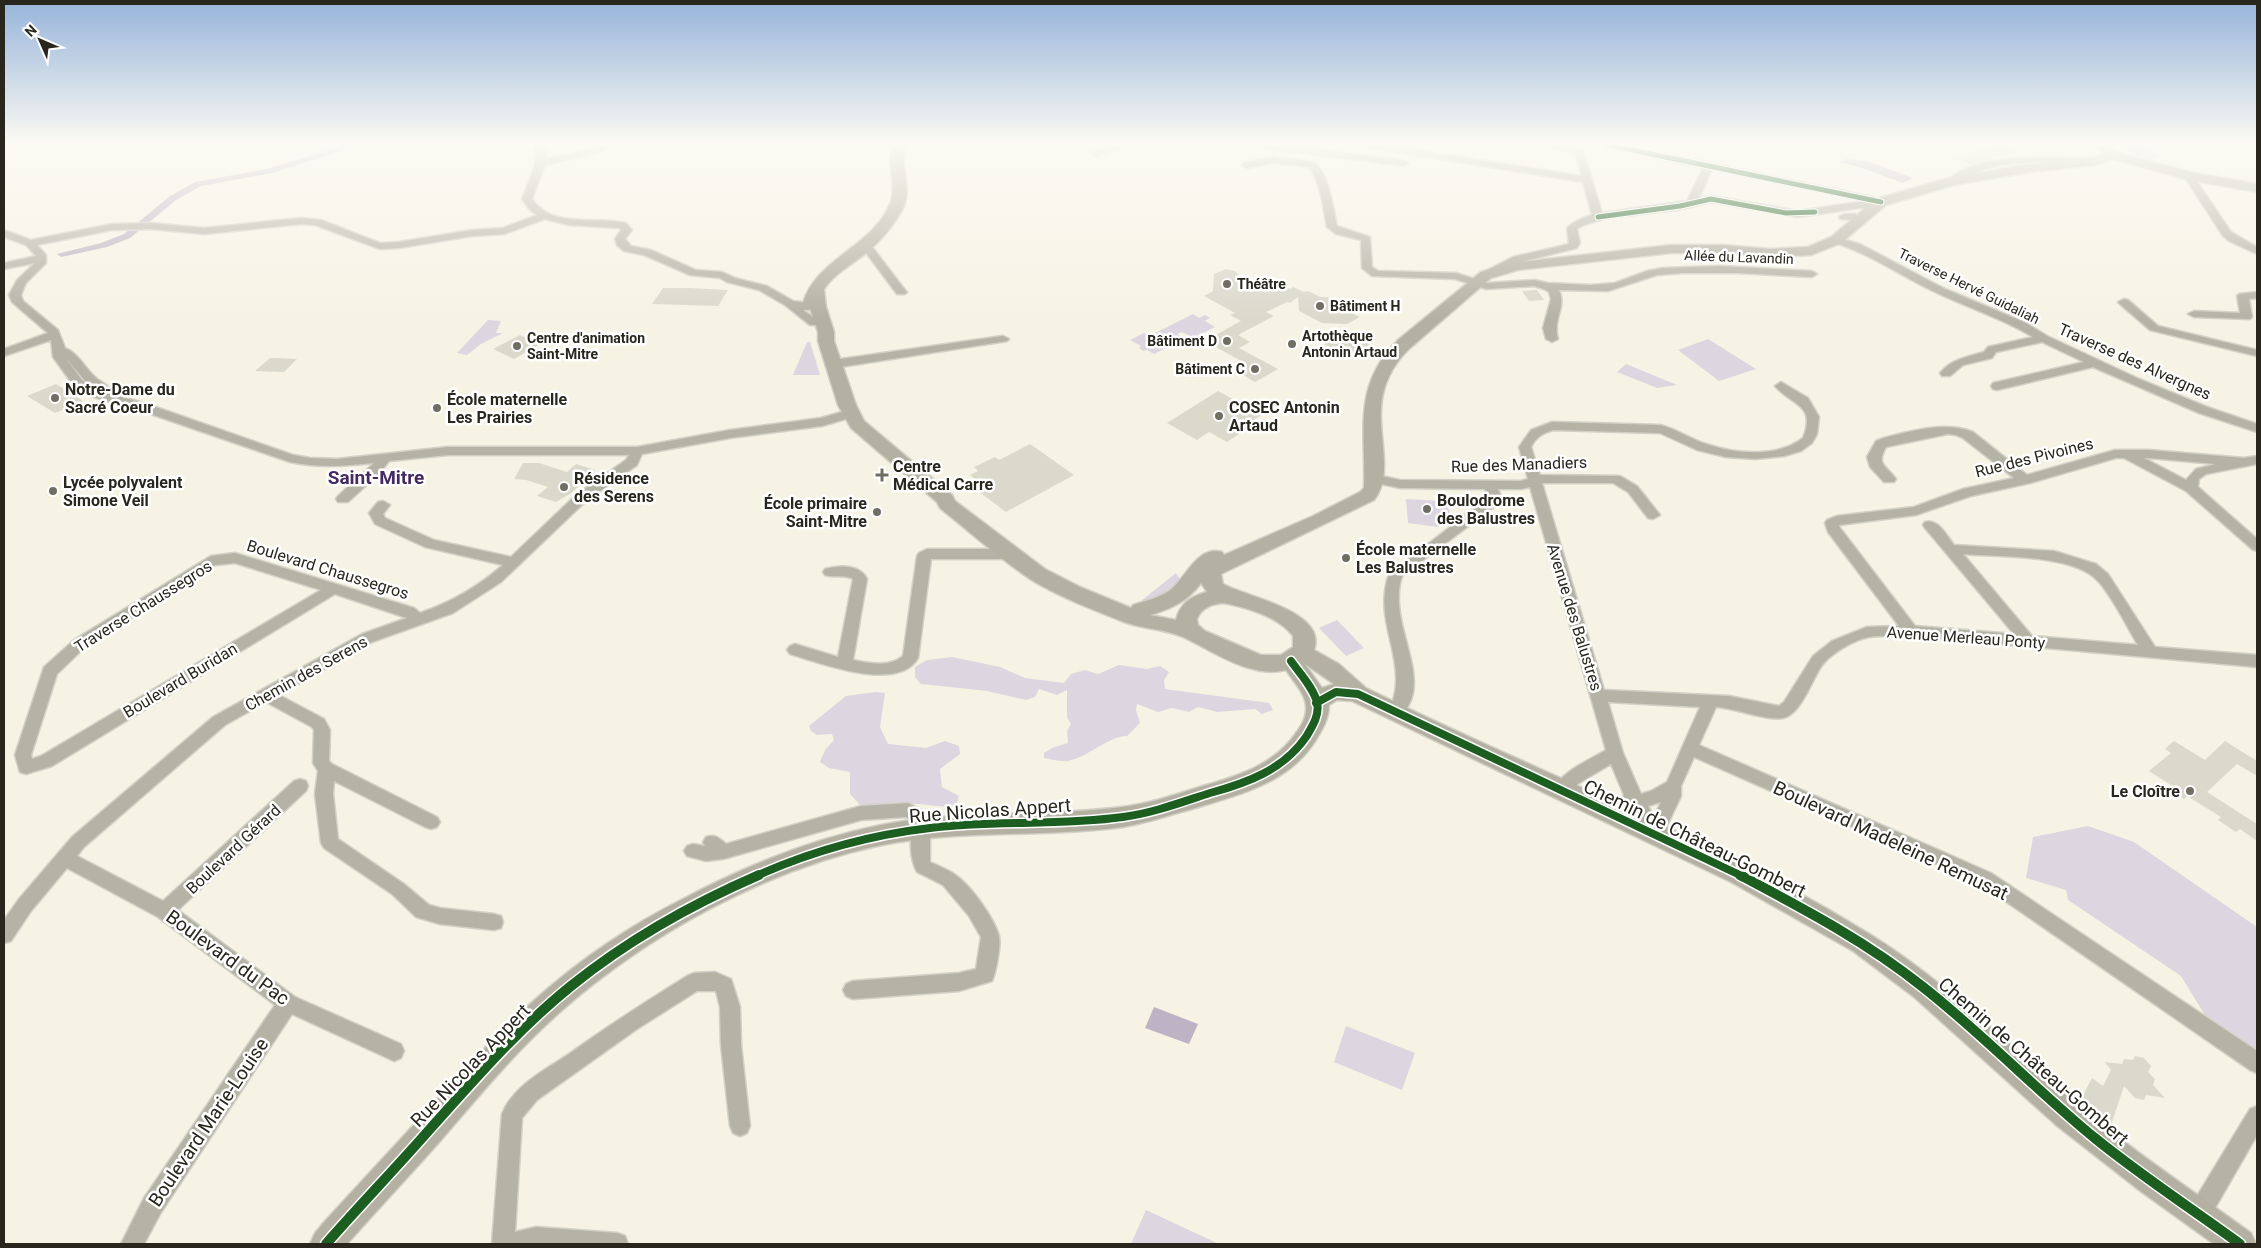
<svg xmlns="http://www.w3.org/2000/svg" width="2261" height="1248" font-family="Roboto,sans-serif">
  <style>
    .green { fill: #ddd5df }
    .water { fill: #bdb3c4 }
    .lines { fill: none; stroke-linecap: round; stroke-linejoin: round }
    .canal { fill: #bdb3c4; fill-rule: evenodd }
    .building { fill: #dbd9cc }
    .street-casing { stroke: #d3d1c7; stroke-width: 3 }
    .secondary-casing { stroke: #d3d1c7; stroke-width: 3 }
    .street { fill: #b5b2a6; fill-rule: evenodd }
    .secondary { fill: #b4b1a3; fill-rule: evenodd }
    .cycleway-far2-casing { stroke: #fff; stroke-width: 7 }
    .cycleway-far1-casing { stroke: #fff; stroke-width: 11 }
    .cycleway-casing { stroke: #fff; stroke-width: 13 }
    .cycleway-far2 { stroke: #1b5e20; stroke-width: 5 }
    .cycleway-far1 { stroke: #1b5e20; stroke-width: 8 }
    .cycleway { stroke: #1b5e20; stroke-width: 10 }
    .poi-dot { fill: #706e63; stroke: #fff; stroke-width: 2 }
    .labels { text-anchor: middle; stroke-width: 5; stroke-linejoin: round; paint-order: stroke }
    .far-street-label { font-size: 14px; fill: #28261d; stroke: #fff }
    .far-poi-label { font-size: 14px; font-weight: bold; fill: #28261d; stroke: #fff; text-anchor: start }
    .street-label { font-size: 16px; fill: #28261d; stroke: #fff }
    .poi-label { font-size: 16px; font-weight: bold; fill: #28261d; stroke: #fff; text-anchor: start }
    .quarter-label { font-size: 19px; font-weight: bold; fill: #452963; stroke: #fff }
    .near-street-label { font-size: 19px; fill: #28261d; stroke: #fff }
  </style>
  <rect width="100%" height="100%" fill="#f6f3e5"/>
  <!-- green -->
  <path class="green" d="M2118 145H2140L2163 157 2144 160Z
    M1193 314 1199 318 1205 315 1210 318 1205 321 1215 327 1193 338 1182 332 1177 334 1187 340 1175 347 1164 341 1161 343 1168 347 1154 354 1147 350 1143 351 1139 348 1141 346 1130 340 1144 333 1155 339 1159 337 1153 334Z
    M488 320 501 321 496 333H503L481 344 467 355 457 353Z
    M1708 339 1756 369 1719 381 1678 350Z
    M807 342H810L820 375H793Z
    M1626 364 1677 385 1657 388 1617 372Z
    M1406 499 1443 501 1453 516 1438 527 1408 523Z
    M1176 573 1181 581 1167 595 1144 602 1142 600Z
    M1337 620 1364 648 1346 656 1319 628Z
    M952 657 1000 667 1025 678 1064 683 1071 674 1085 670 1098 674 1119 665 1147 669 1160 666 1169 672 1164 680 1165 689 1269 703 1273 710 1262 714 1255 709 1217 712 1198 707 1189 712 1172 708 1158 712 1137 704 1136 710 1140 723 1127 736C1109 736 1088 757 1068 761 1061 762 1051 759 1044 758V753L1054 747 1068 743 1067 731 1071 724 1067 717V690L1057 695 1039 689 1035 697 1026 700 987 691 921 684 915 677V667L927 660Z
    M875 692 885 693 880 727 888 744 926 748 945 741 959 746 960 754 940 769 942 787 959 796 957 803 948 807 897 802 862 807 850 794V772L829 768 820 762 825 750 834 740 832 734 817 735 811 731 809 726 846 696Z
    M2088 826 2134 842 2257 927V1054L2208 1020 2181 976 2068 900 2066 890 2026 878 2033 837Z
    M1346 1026 1415 1053 1402 1090 1334 1062Z
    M1146 1210 1219 1244H1131Z"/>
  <!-- water -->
  <path class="water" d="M1847 159 1867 161 1913 178 1903 183 1856 166 1838 162Z
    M1154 1007 1198 1024 1189 1044 1145 1028Z"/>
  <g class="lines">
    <!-- canal -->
    <path class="canal" d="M345 145H359L272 173 201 186 176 200 130 238 107 247 61 257 57 254 101 243 124 234 170 196 195 182 267 169Z"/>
  </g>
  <!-- building -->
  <path class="building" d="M1999 145H2022L2023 147 2012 150 2017 153 2004 157 1998 156 1971 165 1956 158Z
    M1226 269 1235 271 1242 278 1240 292 1265 279 1276 285 1279 283 1290 289 1293 287 1304 292 1308 291 1320 297H1327L1349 309 1350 312 1360 317 1347 324 1322 323 1299 311 1298 297 1290 303 1287 302 1266 312 1274 316 1238 335 1250 342 1239 348 1278 369 1255 382 1231 368 1243 362 1205 341 1241 321 1230 315 1235 313 1204 296 1213 291 1214 274Z
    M663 288H689L728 290 718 306 652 304Z
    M1537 290 1544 300 1529 301 1522 291Z
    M1345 332 1370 345 1349 357 1324 344Z
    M520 335 540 344 514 359 493 349Z
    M270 358H275L297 359 284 372 255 371Z
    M56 384 83 401 55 413 27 396Z
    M1218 391 1262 415 1253 420 1263 425 1250 433 1245 430 1227 442 1209 432 1197 440 1167 423Z
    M1030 444 1074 475 1006 512 978 491 985 487 970 475 978 471 974 467 995 457 999 460Z
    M523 463H539L567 472 576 464 595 470 588 476H591L570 494 556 502 537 496 548 487 526 480 514 479Z
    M2174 741 2205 760 2225 741 2257 761V776L2237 764 2207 792 2257 824V841L2240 829 2236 832 2218 820 2221 817 2187 796 2184 799 2171 791 2174 787 2149 771 2171 753 2165 749Z
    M2135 1056 2144 1058 2151 1066 2148 1072 2155 1079 2153 1085 2165 1098 2146 1095 2144 1100 2135 1098 2124 1086 2110 1128 2079 1103 2092 1078 2103 1086 2111 1070 2105 1062 2122 1064 2124 1059 2133 1060Z"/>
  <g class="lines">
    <defs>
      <path id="street" d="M535 145H544L546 159 595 148 601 145H612L601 152 545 165 532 199C552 229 595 216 626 223L632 230 625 239 631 246 651 250 696 270 722 272 735 278 767 286 793 301 822 305 824 307 822 309 803 310 816 319H823L829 322 823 325H810L785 305 759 290 727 282 720 278 690 275 644 255 624 251 617 245 615 239 621 230 619 228 569 225 545 219 504 234 472 236 399 248 380 249 315 225 301 224 204 234 151 229 112 230 37 245 46 255V263L26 283 21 295 23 301 58 330 65 348C79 354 84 367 95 377 100 382 107 384 111 390L108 393 147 404 293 455 310 458 337 459 448 447H637L730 430 821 418 852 409 858 413 856 416 822 426 730 438 642 454 637 465 586 501 501 582 453 613 372 642 279 695 324 719 330 730 329 761 332 764 437 817 440 822 437 827 431 829 425 827 334 781 333 794 338 839 404 884 429 905 440 908 494 914 501 916 503 922 501 928 494 930 440 924 416 917 392 894 324 848 321 843 315 794 318 771 313 763 314 730 312 727 266 702 225 725 84 847 77 856 163 901 294 781 300 779 306 781 308 786 306 791 178 910 295 997 401 1044 404 1051 401 1058 394 1061 292 1014 160 1214 144 1244H121L144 1198 275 1005 158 917 67 868 31 911 11 941 4 943V920L19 899 72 837 213 717 362 634 407 618 335 594 52 766 26 774 20 772 15 755 44 667 74 640 211 556 235 553 414 608 420 613C450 603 479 586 503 565L425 547 375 524 369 513 378 502 383 501 390 505 383 514 385 518 434 540 511 557 576 495 626 460 629 455H448L389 461 380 473 348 502H338L336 499 338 496 374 463C345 466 319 468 290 462L139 410 90 396 74 386 53 357 51 340 4 356V349L48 333 12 302 9 295 17 280 35 263 4 269V263L36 256 26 245 4 237V230L31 240 112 224 151 223 204 228 301 218 321 220 380 243 399 242 472 230 503 228 537 215 530 210 522 199 535 166ZM65 357 86 382 96 389 82 380ZM235 563 321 590 41 756 32 759 31 755 57 674 84 648 215 565Z
        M1116 145H1131L1095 156 1090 153Z
        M1257 145H1282L1404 160 1409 163 1404 166 1262 148Z
        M1365 145H1386L1582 176 1576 155 1545 145H1560L1583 151 1602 213 1687 201 1703 168 1608 148 1604 145H1620L1873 197 1886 202 1881 205 1798 217 1711 202 1677 210 1606 218 1584 225 1577 229 1580 243 1577 248 1521 262 1486 278 1481 275 1482 273 1513 257 1569 244 1567 228C1574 221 1583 218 1592 215L1583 182 1370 148ZM1712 169 1865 201 1798 211 1711 196 1699 198Z
        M2090 145H2102L2128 157 2126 159H2120Z
        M1273 157C1285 159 1305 158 1315 164 1328 171 1334 212 1337 226L1370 237 1372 267 1378 271 1456 273 1487 283 1534 280 1548 283 1591 285 1615 283 1647 271 1663 268 1719 266 1812 271 1817 274 1812 277 1738 273H1682L1657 275 1608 291 1559 290C1567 307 1552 319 1558 339L1552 342 1546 339 1543 328 1551 299 1549 292 1544 289 1534 286 1486 289 1455 279 1372 276 1362 268 1361 240 1336 234 1327 227C1324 212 1320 177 1308 167L1273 163 1247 168 1242 165 1244 163Z
        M2053 157 2086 158 2091 161 2086 164C2053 162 2020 160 1988 168 1977 171 1958 185 1949 183L1947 181C1970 157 2022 157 2053 157Z
        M2189 173 2192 174 2231 232 2257 247V254L2229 241 2223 236 2184 176Z
        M1844 214H1855L1860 217 1855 220 1840 219 1839 217Z
        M1836 237 1860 244 1943 288 2026 323 2047 336 2139 379 2207 407 2257 424V432L2199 413 2093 367 1997 390 1993 389 1991 386 1993 383 2084 362 2042 342 1996 352 1992 358 1963 365 1950 376H1942L1940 373C1952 359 1967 357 1984 352L1988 347 2033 337C2002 318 1968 308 1935 292 1901 276 1869 253 1832 242L1831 240Z
        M866 243 870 244 905 290 907 292 905 294H897L861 246Z
        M2257 292V298L2249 299 2252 317 2250 319 2194 317 2188 314 2194 311 2240 313 2237 296 2239 294Z
        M2124 299 2128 300 2158 326 2257 350V356L2150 330 2120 304 2118 302Z
        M1003 336 1009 339 1007 341 834 368 828 364 834 360Z
        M1781 382 1808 398 1819 417 1817 434 1812 443 1801 451 1784 456 1755 459 1726 457 1697 450 1660 433 1553 430C1543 433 1536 437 1531 447L1540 475 1620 476 1637 486 1660 515 1653 519 1648 518 1628 492 1613 483H1542L1604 690 1729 696 1779 706 1784 702 1813 656 1832 641 1867 627 1899 626 1828 532 1825 523 1827 520 1837 516 1914 507 1963 489 2014 478 1963 438 1956 435 1948 434 1886 447C1876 465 1885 464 1896 479L1894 482H1884L1870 467 1867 457 1876 441 1884 438C1912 431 1945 421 1973 432L2027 475 2115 450H2149L2244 458 2257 456V464L2206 474 2199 479 2198 487 2257 539V551L2252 549 2186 491 2124 458H2116L2030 483 1971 496 1916 515 1839 525 1840 528 1915 626 2014 634 1925 528 1923 525 1925 522C1938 518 1947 536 1954 545L2054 551 2096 564 2108 574 2155 647 2257 655V667L1911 636C1898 637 1882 635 1869 637 1854 640 1833 652 1823 664 1812 678 1802 714 1783 718 1766 721 1735 708 1716 707L1699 745 1991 873 2257 1051V1073L2250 1070 1979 883 1694 757 1681 786V796L1663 834 1660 839 1654 841 1648 839 1631 807 1623 805 1620 800 1624 795 1611 764 1579 783 1567 795 1561 797 1555 795 1553 790C1562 771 1588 761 1606 750L1530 487 1521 489H1498L1500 494 1495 506 1402 576C1388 619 1424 664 1411 700 1408 706 1405 712 1402 717L1396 719 1390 717 1388 713C1413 664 1371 625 1389 574L1484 501 1486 494 1485 489 1400 488 1367 481 1365 478 1367 475 1372 474 1400 480 1521 481 1528 479 1519 447 1531 430 1552 422 1660 425C1677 429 1690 439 1706 444 1735 454 1778 458 1803 438 1817 404 1791 405 1775 386ZM2144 458H2149L2216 464 2196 469 2186 480ZM1963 554C1997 557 2073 554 2097 580 2111 594 2127 627 2138 645L2032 636ZM1608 702 1700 707 1667 782 1651 791 1641 794 1623 753ZM1661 802 1654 817 1648 806Z
        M927 549H1015L1020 551 1022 554 1020 557 1015 559H931L918 658C898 693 820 663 790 654L787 650 790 646 795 644 838 657 853 579C845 574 834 578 825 575L823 572 825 569C839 565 860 564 867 579L853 660C869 663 889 668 903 656L917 556 919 553Z
        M908 803 929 814 940 828 937 833 930 835V862C938 866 947 869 954 874 970 884 994 918 999 936 1001 945 996 973 992 981L959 991 853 999 846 996 843 990 846 984 853 981 959 973 976 969 981 937 969 916 943 885 917 872C910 859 908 836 916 824L906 817 861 820 723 859 706 861 687 856 684 851 687 846 693 844 705 846 703 842 706 837C715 834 719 838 726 844L861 806Z
        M715 972 731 979 740 1007 741 1045 750 1126 747 1133 740 1136 733 1133 730 1126 721 1045 720 1007 716 991H697L637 1029 537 1100 522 1118 515 1232 536 1227 617 1233 625 1236 628 1244H492L502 1114C513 1086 545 1070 569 1054 608 1026 647 1001 687 976L694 973Z
        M2257 1106V1135L2207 1222 2199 1225 2191 1222 2188 1214 2191 1206 2250 1109Z"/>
      <path id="secondary" d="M893 145H906C899 166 912 186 904 206 896 223 880 242 865 254 851 265 834 274 824 289L826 307 834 332V341L856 405 864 421 952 495 955 501 1045 569 1080 587 1131 608 1133 605C1145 601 1158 598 1169 591 1186 579 1197 545 1222 552L1224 555 1313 516 1360 492 1364 488C1366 429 1352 386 1398 340L1481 272 1511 263 1671 245H1722L1770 249 1808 247 1831 237 1863 210 1864 205 1876 199 1952 177 2030 164 2094 157 2112 151 2190 172 2257 184V192L2189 180 2113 159 2096 165 2030 172 1954 185 1886 205 1841 243 1811 255 1770 257 1722 253H1671L1518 270 1491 278 1410 348C1393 364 1382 385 1381 410 1379 438 1393 477 1374 500L1221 574 1223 584C1246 597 1328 611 1314 650L1339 664 1366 688C1533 771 1712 836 1871 935 1947 982 2010 1047 2078 1105 2133 1151 2193 1191 2251 1233L2256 1244H2214L2139 1190 2056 1125 1914 997 1853 951 1731 882 1352 701 1337 700 1329 705C1329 716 1325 724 1320 733 1293 783 1243 793 1192 809 1169 815 1147 823 1123 827 1043 838 962 829 882 845 766 869 647 935 559 1013 516 1051 479 1096 442 1139 411 1174 378 1209 347 1244H310L315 1233 326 1220C357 1186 389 1152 420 1118 458 1076 496 1034 538 997 582 958 631 925 683 899 745 866 812 839 881 825 960 809 1041 817 1122 807 1149 804 1177 794 1203 786 1238 776 1274 765 1296 733 1302 725 1307 717 1306 706 1305 693 1293 681 1286 670 1251 679 1213 651 1183 637 1165 629 1143 629 1124 622 1092 609 1059 597 1030 579 999 558 970 532 940 508L937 502 851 428 838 405 818 341V332L810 308 805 306 803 303C816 259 870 248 889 206 899 186 885 165 893 145ZM1201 583 1207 592C1192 596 1180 603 1176 620L1150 615C1171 609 1188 601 1201 583ZM1223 603C1246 607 1279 617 1293 636V647L1281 655H1261L1205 631 1198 625 1197 619C1201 608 1212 604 1223 603ZM1305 664 1334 684 1322 688Z"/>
    </defs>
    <!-- street casing -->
    <use href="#street" class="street-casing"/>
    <!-- secondary casing -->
    <use href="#secondary" class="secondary-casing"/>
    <!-- street -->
    <use href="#street" class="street"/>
    <!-- secondary -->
    <use href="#secondary" class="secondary"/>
    <defs>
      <path id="cycleway-far2" d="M1608 145 1881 202
        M1598 217 1680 206 1711 199 1786 213 1815 212"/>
      <path id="cycleway-far1" d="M1316 703 1336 692 1358 694 1742 876
        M756 876C812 851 870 835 930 828 994 820 1059 826 1123 817 1153 813 1182 802 1210 793 1247 783 1283 770 1306 737 1312 727 1320 715 1317 702 1313 687 1300 674 1291 661"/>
      <path id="cycleway" d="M1740 875C1804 909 1867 942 1923 987 1984 1035 2037 1091 2096 1139 2143 1177 2192 1209 2240 1244
        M326 1244C360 1205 396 1168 430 1129 475 1079 519 1028 571 986 628 940 692 904 759 875"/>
    </defs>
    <!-- cycleway-far2 casing -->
    <use href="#cycleway-far2" class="cycleway-far2-casing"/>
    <!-- cycleway-far1 casing -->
    <use href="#cycleway-far1" class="cycleway-far1-casing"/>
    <!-- cycleway casing -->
    <use href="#cycleway" class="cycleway-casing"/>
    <!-- cycleway-far2 -->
    <use href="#cycleway-far2" class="cycleway-far2"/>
    <!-- cycleway-far1 -->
    <use href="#cycleway-far1" class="cycleway-far1"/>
    <!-- cycleway -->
    <use href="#cycleway" class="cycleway"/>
  </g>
  <!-- sky -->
  <linearGradient id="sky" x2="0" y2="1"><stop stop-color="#97b4da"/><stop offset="0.45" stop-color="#fbfaf3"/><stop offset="1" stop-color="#fbfaf3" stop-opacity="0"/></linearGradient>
  <rect width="2261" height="319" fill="url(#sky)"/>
  <!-- markers -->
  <g class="poi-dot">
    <circle cx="1227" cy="284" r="5"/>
    <circle cx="1320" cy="306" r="5"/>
    <circle cx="1227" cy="341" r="5"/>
    <circle cx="1292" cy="344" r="5"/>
    <circle cx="517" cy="346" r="5"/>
    <circle cx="1255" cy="369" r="5"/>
    <circle cx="55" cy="398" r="5"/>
    <circle cx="437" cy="408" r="5"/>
    <circle cx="1219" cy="416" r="5"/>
    <path d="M879.5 467.5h5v5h5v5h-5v5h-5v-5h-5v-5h5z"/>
    <circle cx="564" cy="487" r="5"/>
    <circle cx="53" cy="491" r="5"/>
    <circle cx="1427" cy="509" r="5"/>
    <circle cx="877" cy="512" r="5"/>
    <circle cx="1346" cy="558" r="5"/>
    <circle cx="2190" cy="791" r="5"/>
  </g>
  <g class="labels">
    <!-- far-street labels -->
    <g class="far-street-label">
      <text transform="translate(1739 257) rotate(2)" y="5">Allée du Lavandin</text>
      <text transform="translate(1969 286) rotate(26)" y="5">Traverse Hervé Guidaliah</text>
    </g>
    <!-- far-poi labels -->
    <g class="far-poi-label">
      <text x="1237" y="289">Théâtre</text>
      <text x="1330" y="311">Bâtiment H</text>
      <text x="1302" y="341">Artothèque<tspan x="1302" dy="16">Antonin Artaud</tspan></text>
      <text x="527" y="343">Centre d'animation<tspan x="527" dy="16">Saint-Mitre</tspan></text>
      <text x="1217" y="346" text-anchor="end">Bâtiment D</text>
      <text x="1245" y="374" text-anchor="end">Bâtiment C</text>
    </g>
    <!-- street labels -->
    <g class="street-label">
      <text transform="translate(2135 361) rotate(24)" y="6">Traverse des Alvergnes</text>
      <text transform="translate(2034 457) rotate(-14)" y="6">Rue des Pivoines</text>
      <text transform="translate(1519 464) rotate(-2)" y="6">Rue des Manadiers</text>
      <text transform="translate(328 569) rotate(17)" y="6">Boulevard Chaussegros</text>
      <text transform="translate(143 606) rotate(-32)" y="6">Traverse Chaussegros</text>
      <text transform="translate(1575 617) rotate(73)" y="6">Avenue des Balustres</text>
      <text transform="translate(1966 637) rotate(4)" y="6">Avenue Merleau Ponty</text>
      <text transform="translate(306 673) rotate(-29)" y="6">Chemin des Serens</text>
      <text transform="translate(180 680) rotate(-31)" y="6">Boulevard Buridan</text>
      <text transform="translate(233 849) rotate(-43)" y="6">Boulevard Gérard</text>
    </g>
    <!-- poi labels -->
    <g class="poi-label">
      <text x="65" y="395">Notre-Dame du<tspan x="65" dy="18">Sacré Coeur</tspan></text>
      <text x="447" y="405">École maternelle<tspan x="447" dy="18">Les Prairies</tspan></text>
      <text x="1229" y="413">COSEC Antonin<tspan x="1229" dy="18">Artaud</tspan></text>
      <text x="893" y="472">Centre<tspan x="893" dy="18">Médical Carre</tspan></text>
      <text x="574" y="484">Résidence<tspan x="574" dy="18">des Serens</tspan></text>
      <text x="63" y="488">Lycée polyvalent<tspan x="63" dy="18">Simone Veil</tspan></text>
      <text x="1437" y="506">Boulodrome<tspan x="1437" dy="18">des Balustres</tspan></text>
      <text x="867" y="509" text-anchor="end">École primaire<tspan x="867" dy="18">Saint-Mitre</tspan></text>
      <text x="1356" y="555">École maternelle<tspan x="1356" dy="18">Les Balustres</tspan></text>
      <text x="2180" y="797" text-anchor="end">Le Cloître</text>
    </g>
    <!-- quarter labels -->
    <g class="quarter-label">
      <text x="376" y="484">Saint-Mitre</text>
    </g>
    <!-- near-street labels -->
    <g class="near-street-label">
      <text transform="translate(990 810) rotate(-4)" y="7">Rue Nicolas Appert</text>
      <text transform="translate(1695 838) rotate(26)" y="7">Chemin de Château-Gombert</text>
      <text transform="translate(1891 840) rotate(25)" y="7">Boulevard Madeleine Remusat</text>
      <text transform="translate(228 957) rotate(36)" y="7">Boulevard du Pac</text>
      <text transform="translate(2034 1061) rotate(41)" y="7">Chemin de Château-Gombert</text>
      <text transform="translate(470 1065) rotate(-46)" y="7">Rue Nicolas Appert</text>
      <text transform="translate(208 1122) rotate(-56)" y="7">Boulevard Marie-Louise</text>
    </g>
  </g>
  <!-- border -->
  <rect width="2261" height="1248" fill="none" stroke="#28261d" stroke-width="10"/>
  <!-- north arrow -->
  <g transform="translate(40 40) rotate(315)" stroke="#ffffff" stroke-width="4" paint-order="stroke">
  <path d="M0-4L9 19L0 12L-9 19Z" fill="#28261d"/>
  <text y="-8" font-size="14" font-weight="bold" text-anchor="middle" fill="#28261d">N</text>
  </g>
</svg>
